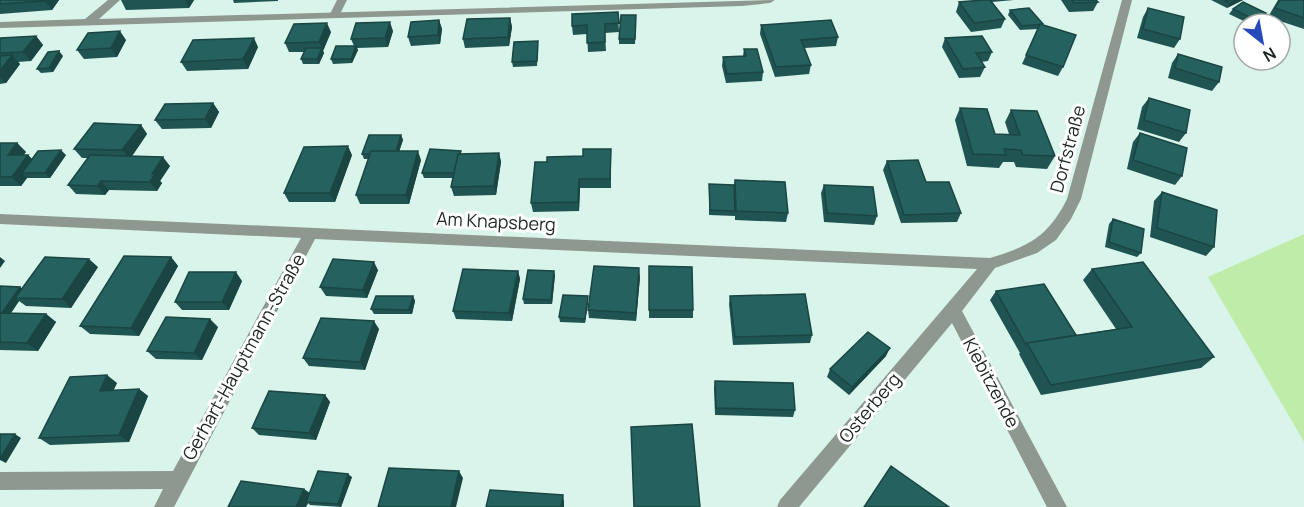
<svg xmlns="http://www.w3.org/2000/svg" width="1304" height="507" font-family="Manrope,sans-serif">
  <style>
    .green { fill: #c0eca9 }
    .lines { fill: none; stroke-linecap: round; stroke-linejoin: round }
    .lane { fill: #8e9790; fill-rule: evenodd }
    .street { fill: #8e9790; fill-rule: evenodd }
    .wall { fill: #205452 }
    .shaded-wall { fill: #1a4542 }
    .building { fill: #25625f; stroke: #1a4542; stroke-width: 1.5 }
    .labels { text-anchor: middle; stroke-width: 6; stroke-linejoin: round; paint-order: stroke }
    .street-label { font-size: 18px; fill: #1c2623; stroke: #fff }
  </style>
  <rect width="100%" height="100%" fill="#d9f5eb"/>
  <!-- green -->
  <path class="green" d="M1304 234V442L1208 277Z"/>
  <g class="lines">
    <!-- lane -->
    <path class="lane" d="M337 0H347L338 18H330L329 16Z"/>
    <!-- street -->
    <path class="street" d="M108 0H120L99 19 775 0 770 3 742 6 0 28V22L85 19Z
      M1122 0H1132L1081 199 1071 219 1056 240 1037 253 995 268 962 311 1067 507H1047L952 323 799 507H777L780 500 977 269 315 239 174 507H154L163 489 0 490V472L173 471 301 238 0 224V214L990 258C1029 246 1048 237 1067 199Z"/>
  </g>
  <!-- wall -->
  <path class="wall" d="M0 0H59L52 10 0 14Z
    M121 0H194L189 8 126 10Z
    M233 0H278V1L234 3Z
    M984 0H1014L992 2 1005 19 1001 28 971 32 956 12 959 2Z
    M1061 0H1096L1098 2 1093 11 1069 12Z
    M1211 0H1243L1227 8Z
    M1278 0H1304V29L1268 17Z
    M1148 8 1180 39 1174 48 1137 38 1143 17Z
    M1233 9 1266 13 1262 17 1253 24H1250L1229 14Z
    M1010 10 1043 24 1042 25 1063 67 1058 76 1022 64 1038 29 1020 30 1008 15Z
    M618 12 619 32 605 33 606 51 588 52 587 34 573 35 572 26Z
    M510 18 512 27 509 46 465 48 463 39Z
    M439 20 442 29 440 44 411 46 408 37Z
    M636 20 635 44H619V39Z
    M761 25 838 37 836 46 805 48 811 65 809 74 775 77 760 34Z
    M393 31 388 47 357 48 358 50 352 63 333 64 331 59 354 46 351 39Z
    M331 32 323 51 324 53 319 64H303L301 59 304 52H289L285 43Z
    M36 36 43 45 31 61 18 62 20 64 6 83 0 84V38Z
    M945 38 992 52 988 61 981 62 985 67 980 77 959 78 942 47Z
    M126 40 117 57 84 59 77 50Z
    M538 41V46L537 66 513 67 512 62Z
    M258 47 248 69 187 71 181 62Z
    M744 49 763 72 762 81 726 83 722 66 723 57 743 56Z
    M1178 54 1219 82 1212 91 1168 78 1172 63Z
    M63 56 53 72 41 73 37 69Z
    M1149 98 1186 133 1179 142 1137 129 1142 107Z
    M213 103 219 112 211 128 162 129 155 120Z
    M960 108 995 134H1009L1005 122 1011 110 1055 156 1047 169 1016 167 1014 162H1003L999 168 967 166 955 120Z
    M141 125 147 134 132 156 170 166 160 181 162 183 157 191 109 190 105 195 76 194 68 185 88 158H82L74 149Z
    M1140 133 1182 176 1175 185 1127 169 1133 142Z
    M401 135 403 140 399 151 421 160 409 204H360L356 195 368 159H364L362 154Z
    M0 143H17L26 152 23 155H28L32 159 66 155 50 178H27L21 186H0Z
    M611 149V188H580L579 211 533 212 531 203 547 162 583 156Z
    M499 153 501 162 496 195 454 196 451 187 453 178H424L422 173 462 154Z
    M352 155 335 202H289L284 193Z
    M887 161 926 182 961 213 957 222 901 223 883 170Z
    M735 180 788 213 786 222 735 220V216L709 215V184L734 185Z
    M824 185 877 216 874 225 824 222 821 193Z
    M1162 192 1214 247 1206 256 1150 237 1154 201Z
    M1113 219 1141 253 1137 257 1105 247 1109 224Z
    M171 257 178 266 139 336 90 334 80 326Z
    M649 266 693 310V318H649Z
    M98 267 71 308 26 306 19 301 11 313 46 314 56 322 38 351 0 350V286L22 288Z
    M1092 269 1214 357 1201 368 1041 395 1019 354 1020 353 990 300 996 291 1076 335 1116 329 1083 280Z
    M378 270 367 298 326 296 320 287Z
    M518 271 520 279 512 321 456 319 453 311Z
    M555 275 552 304H524L523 299Z
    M640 277 636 321 589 318 588 310Z
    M242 281 229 310H182L175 302Z
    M413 296 415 301 412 314H374L371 309Z
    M588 296V301L585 323 560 322 559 317Z
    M730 296 812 335 810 343 733 345 729 304Z
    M218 327 202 360 156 359 147 351Z
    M379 329 365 370 309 366 303 358Z
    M886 356 849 395 827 377 830 369Z
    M715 381 795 410 793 417 715 415 714 388Z
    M117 383 113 390 139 389 148 396 129 442 50 445 39 438Z
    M325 395 330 402 316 440 259 435 252 428Z
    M352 477 341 507 310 505 308 503 306 507 304 489 310 493Z"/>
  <!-- shaded-wall -->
  <path class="shaded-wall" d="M46 0H59L52 10 45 1Z
    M185 0H194L189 8Z
    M1237 0H1243L1227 8 1230 3Z
    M1266 13 1262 17 1252 24 1255 20Z
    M510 18 512 27 509 46 508 37Z
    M439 20 442 29 440 44 438 35Z
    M390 22 393 31 388 47 385 38Z
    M327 23 331 32 323 51 324 53 319 64 317 59 322 48 319 42Z
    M120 31 126 40 117 57 111 48Z
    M36 36 43 45 31 61 23 52Z
    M254 38 258 47 248 69 243 59Z
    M356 46 358 50 352 63 351 59Z
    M59 51 63 56 53 72 49 68Z
    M12 55 20 64 6 83 0 77V71Z
    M213 103 219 112 211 128 205 119Z
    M141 125 147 134 130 159 122 150Z
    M401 135 403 140 397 158 395 154Z
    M17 143 26 152 16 164 8 155Z
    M348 146 352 155 335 202 330 193Z
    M61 150 66 155 50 178 45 173Z
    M418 151 421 160 409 204 406 195Z
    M499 153 501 162 496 195 494 186Z
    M28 155 37 164 22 173 27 178 21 186 12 177Z
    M163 157 170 166 160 181 162 183 157 191 150 182 152 174Z
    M579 179 580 188 579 211 578 202Z
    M101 181 109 190 105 195 97 186Z
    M0 257 5 261 0 268Z
    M171 257 178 266 139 336 131 328Z
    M89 259 98 267 71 308 62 299Z
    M374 262 378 270 367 298 363 290Z
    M639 268 640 277 636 321V313Z
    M518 271 520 279 512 321 509 313Z
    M554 271 555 275 552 304 551 300Z
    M236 272 242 281 229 310 222 302Z
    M20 287 26 291 15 298 19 301 5 322 0 316Z
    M413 296 415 301 412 314 409 310Z
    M588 296V301L585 323V319Z
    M46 314 56 322 38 351 27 343Z
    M210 319 218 327 202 360 194 353Z
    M374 321 379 329 365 370 360 362Z
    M890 348 886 356 849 395 852 387Z
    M107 375 117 383 110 398 100 391Z
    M139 389 148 396 129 442 119 435Z
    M325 395 330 402 316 440 309 433Z
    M15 434 21 438 6 463 0 460V459Z
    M459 471 463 478 456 507H451Z
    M348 474 352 477 341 507H340L338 504Z
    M304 489 311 495 306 502 308 503 306 507H296Z
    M563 495 564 501V507H561Z"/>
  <!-- building -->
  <path class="building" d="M0 0H46L45 1 0 4Z
    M983 0H990L1005 19 974 23 959 2Z
    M1072 0H1096L1098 2 1074 3Z
    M1224 0H1237L1230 3Z
    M1280 0H1304V18L1275 8Z
    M1243 2 1266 13 1255 20 1233 9Z
    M1029 8 1043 24 1022 26 1010 10Z
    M1148 8 1184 17 1180 39 1143 29Z
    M618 12 619 23 605 24V42L587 43V25L572 26V14Z
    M621 15H636L635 39H619Z
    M510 18 508 37 463 39 467 19Z
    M439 20 438 35 408 37 411 22Z
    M831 20 838 37 801 40 811 65 776 67 761 25Z
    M390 22 385 38 351 39 356 23Z
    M327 23 319 42 285 43 294 24Z
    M1040 24 1076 35 1063 67 1026 55Z
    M120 31 111 48 77 50 88 33Z
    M36 36 23 52 0 53V38Z
    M982 36 992 52 976 53 985 67 963 69 945 38Z
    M254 38 243 59 181 62 193 40Z
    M538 41 537 61 512 62 514 42Z
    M336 46H356L351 59H331Z
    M306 48H322L317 59H301Z
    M744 49H757L763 72 727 74 723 57 746 56Z
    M59 51 49 68 37 69 48 52Z
    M1178 54 1222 67 1219 82 1175 68Z
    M12 55 0 71V56Z
    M1149 98 1190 110 1186 133 1144 120Z
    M213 103 205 119 155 120 165 104Z
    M960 108 987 109 995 134 1020 135 1011 110 1037 111 1055 156 1023 155 1021 150 1004 149 1006 155 973 154Z
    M94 123 141 125 122 150 74 149Z
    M1140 133 1187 148 1182 176 1133 160Z
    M369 135H401L396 151H371L370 154H362Z
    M0 143H17L8 155H28L12 177H0Z
    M348 146 330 193H284L304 147Z
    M430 149 461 151 460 154H458L454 173H422Z
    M583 149H611L610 179H579L578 202 531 203 535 162H547V157L583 156Z
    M61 150 45 173H22L38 151Z
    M371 151H418L406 195H356Z
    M499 153 494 186 451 187 458 154Z
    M90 155 163 157 152 174H155L150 182 101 181 97 186 68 185Z
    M918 160 926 182H949L961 213 904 215 887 161Z
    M735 180 785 182 788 213 736 211Z
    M709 184 734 185 735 211 710 210Z
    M824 185 873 187 877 216 827 213Z
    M1162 192 1217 210 1214 247 1157 228Z
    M1113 219 1144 229 1141 253 1109 242Z
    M124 256 171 257 131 328 80 326Z
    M45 257 89 259 62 299 15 298Z
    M333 259 374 262 363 290 320 287Z
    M1143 262 1214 357 1051 385 1027 343 1132 327 1092 269Z
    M594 266 639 268 636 313 588 310Z
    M649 266 692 267 693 310H649Z
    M463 269 518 271 509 313 453 311Z
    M528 270 554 271 551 300 523 299Z
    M189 272H236L222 302H175Z
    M1044 284 1076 335 1027 343 1026 345 996 291Z
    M0 286 20 287 2 313 0 314Z
    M805 294 812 335 735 337 730 296Z
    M563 295 588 296 585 319 559 317Z
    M376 296H413L409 310 371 309Z
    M1 313 46 314 27 343 0 342V314Z
    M166 317 210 319 194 353 147 351Z
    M321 318 374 321 360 362 303 358Z
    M868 332 890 348 852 387 830 369Z
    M107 375 100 391 139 389 119 435 39 438 70 377Z
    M715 381 793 383 795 410 716 408Z
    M269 391 325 395 309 433 252 428Z
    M692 424 700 507H634L631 427Z
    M0 434H15L0 459Z
    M891 466 949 507H864Z
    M389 468 459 471 451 507H378Z
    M318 471 348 474 338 504 306 502Z
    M241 481 304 489 296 507H228Z
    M490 490 563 495 561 507H486Z"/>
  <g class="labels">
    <!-- street labels -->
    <g class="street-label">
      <text transform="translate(1068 149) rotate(-75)" y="6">Dorfstraße</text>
      <text transform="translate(496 222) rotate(3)" y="6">Am Knapsberg</text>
      <text transform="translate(244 357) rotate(-61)" y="6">Gerhart-Hauptmann-Straße</text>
      <text transform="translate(991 383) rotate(62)" y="6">Kiebitzende</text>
      <text transform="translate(870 408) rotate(-50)" y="6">Osterberg</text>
    </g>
  </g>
  <!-- north arrow -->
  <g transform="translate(1262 42) rotate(149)"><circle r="28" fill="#ffffff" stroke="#a4a8a7" stroke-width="1.5"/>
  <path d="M0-4.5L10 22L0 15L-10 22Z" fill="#264ab9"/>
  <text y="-9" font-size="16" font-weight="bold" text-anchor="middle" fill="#1c2623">N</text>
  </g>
</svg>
